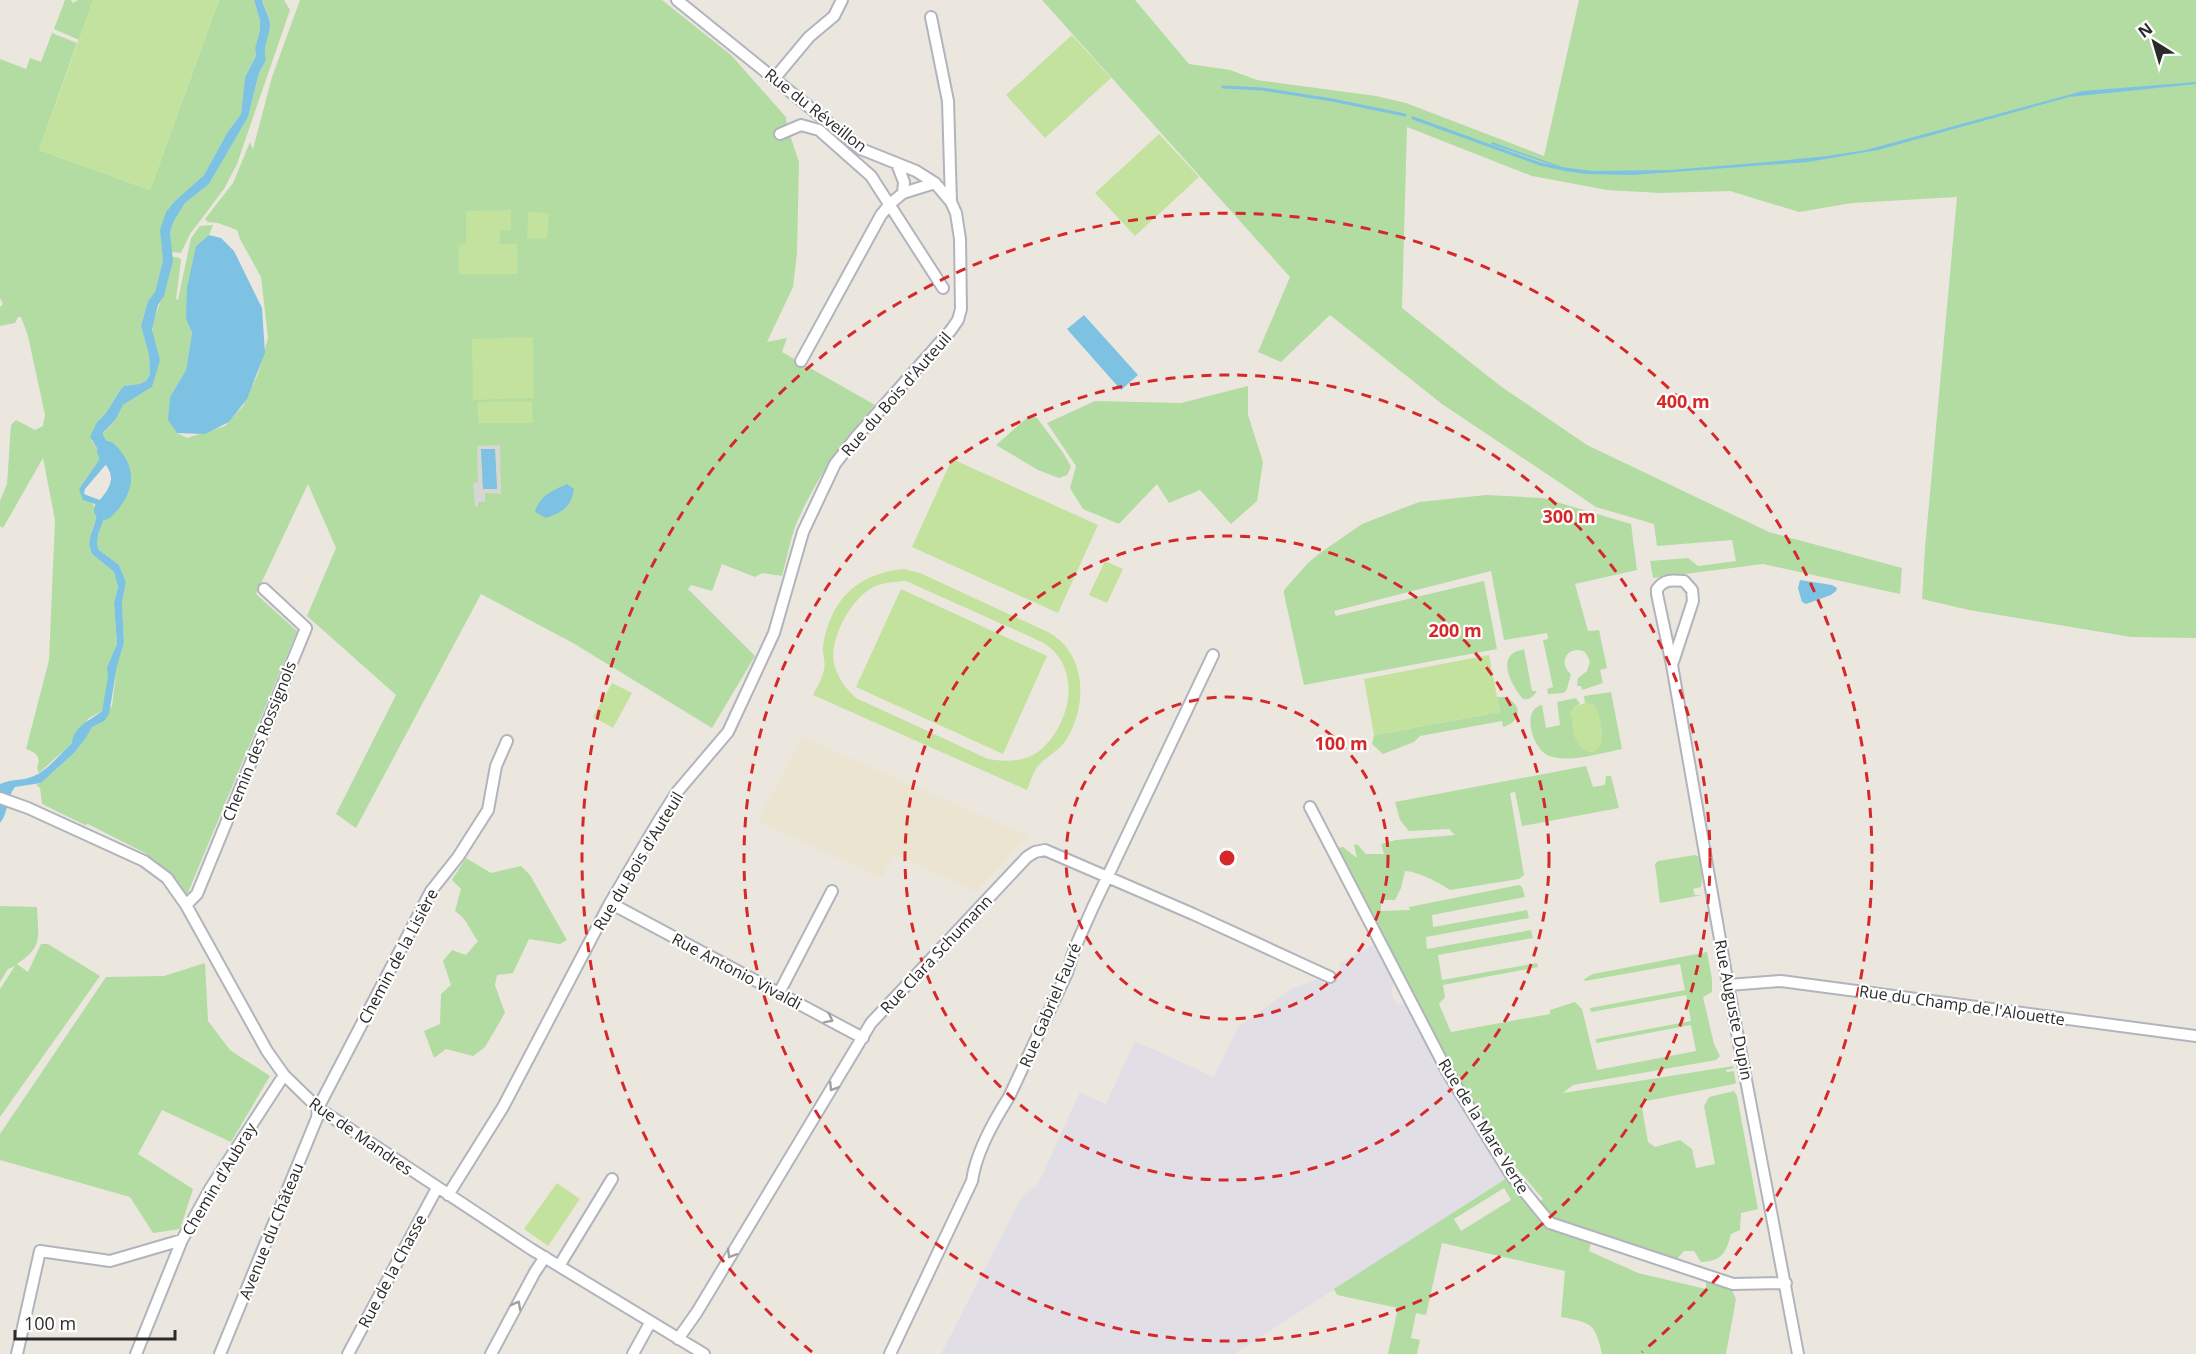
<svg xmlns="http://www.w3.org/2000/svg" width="2196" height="1354" font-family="'Open Sans',sans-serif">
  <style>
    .industrial { fill: #e1dfe5 }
    .education { fill: #ebe4d0 }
    .green { fill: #b2dca2; fill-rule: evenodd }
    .pitch { fill: #c2e29e; fill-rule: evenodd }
    .plaza { fill: #d8d6d1; fill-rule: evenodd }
    .water { fill: #7dc2e2 }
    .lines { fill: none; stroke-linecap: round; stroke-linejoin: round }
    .stream { stroke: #7dc2e2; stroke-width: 3 }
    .river { stroke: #7dc2e2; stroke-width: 20 }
    .minor-casing { stroke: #b2b4bd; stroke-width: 14 }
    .minor { stroke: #fff; stroke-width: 10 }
    .oneway { stroke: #a0a0a0 }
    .ring { fill: none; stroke: #d62828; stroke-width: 3; stroke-dasharray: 10 8 }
    .labels { text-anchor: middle; stroke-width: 4.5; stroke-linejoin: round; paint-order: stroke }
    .street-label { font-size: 16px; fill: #2b2b2b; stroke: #fff }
    .centre { fill: #d62828; stroke: #fff; stroke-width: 3 }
    .ring-label { font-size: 18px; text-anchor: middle; font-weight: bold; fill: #d62828; stroke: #fff; stroke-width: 4.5; stroke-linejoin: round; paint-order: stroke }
  </style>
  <rect width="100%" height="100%" fill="#ebe7df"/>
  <!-- industrial -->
  <path class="industrial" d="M1376 943 1395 979 1391 993 1397 1004 1408 1005 1507 1178 1234 1354H941L1021 1198 1038 1184 1080 1092 1106 1104 1135 1041 1214 1077 1238 1027 1293 988 1318 979 1328 985 1340 972V963Z"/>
  <!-- education -->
  <path class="education" d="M802 737 1028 836 976 891 893 854 881 878 758 821Z"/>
  <!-- green -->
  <path class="green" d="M65 0H71L73 3 78 0H93L79 40 54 29Z
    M219 0H254L260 21V30L255 48 256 56 245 77 241 114 227 133 204 175 176 200 163 250V260L155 292 148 301 141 326 149 355 150 374 146 381 139 384 124 386 121 389 106 413 97 422 91 440 100 453 99 460 79 489C112 520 89 513 90 550L92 554 114 572 118 587 114 603 117 644 107 667 109 677 102 711 89 718 72 743 39 773 37 768C41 757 37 753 26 749L49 660 55 520 43 458 3 528 0 526V501L7 484 11 425 16 420 35 430 43 426 45 415 28 336 21 317H18L15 323 0 326V307L3 304 0 298V59L26 69 30 58 41 62 52 33 77 43 39 150 150 190Z
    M262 0H284L290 10 237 164 224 189 190 234 181 253 171 252 170 232 174 221 185 203 209 184 248 117 259 73 266 60 264 55 270 20Z
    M300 0H662L731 55 786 117 787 126 799 162 797 253 793 287 767 342 787 338 782 352 875 405C844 437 815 481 797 522 790 539 787 559 782 576L762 573 755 577 722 564 712 591 691 585 688 589 755 656 712 728 573 643 481 594 356 828 336 814 396 695 307 616 336 548 308 484 256 594 297 631 187 895 145 853 88 824 85 825 42 804 40 788 36 785 41 783 74 753 86 738 92 727 112 706 117 665 124 643 122 602 126 582 119 565 99 550 97 545 98 535 108 508 120 498 124 490 125 482 121 462 109 449 102 435 116 419 123 405 152 387C156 368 149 346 153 327 156 307 175 274 171 256L180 258 181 261 176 299 178 300 191 238 200 226 213 225 209 235 196 246 186 319 192 333 186 370 170 397 177 433 187 438 225 426 243 406 258 374 268 338 261 277 240 239 237 230 218 223 208 222 205 219 233 183 250 142 253 149 272 77Z
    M1042 0H1135L1189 64 1230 70 1257 80 1376 96 1406 103 1544 156 1579 0H2196V638L2131 637 1969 610 1922 599 1925 548 1957 197 1852 203 1799 212 1730 191 1661 193 1607 190 1532 176 1407 127 1402 308 1499 385 1587 445 1769 532 1902 568 1900 594 1763 564 1653 578 1650 561 1688 558 1698 566 1736 561 1732 540 1657 546 1654 524 1596 507 1442 404 1330 315 1281 362 1258 352 1290 277Z
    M1248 386V415L1263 462 1257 501 1231 524 1200 490 1169 503 1157 484 1119 524 1083 509 1070 488 1076 466 1047 423 1095 401 1181 403Z
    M1029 416 1037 418 1064 454 1071 467 1067 475 1059 478 1038 470 996 445Z
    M1486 495 1543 498 1631 524 1637 570 1575 584 1588 631 1599 630 1607 668 1600 670 1603 683 1582 690 1581 686H1577L1578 678 1587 671 1590 661 1585 652C1568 644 1557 663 1571 674L1567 689 1564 693 1548 694 1547 689 1553 687 1543 640 1548 639 1547 633 1504 640 1491 571 1334 611 1336 616 1484 581 1497 649 1304 685 1284 594V590L1308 563 1320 553 1362 524 1419 502Z
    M1524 649 1532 691H1537C1533 696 1531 700 1523 699 1515 690 1500 666 1511 655 1514 651 1520 651 1524 649Z
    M1611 692 1622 749C1602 753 1566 764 1547 755 1532 747 1521 709 1542 705L1546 728 1560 725 1557 702 1576 698 1580 704 1574 707 1571 713 1590 752 1597 749 1602 733 1596 708 1585 703 1584 696Z
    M1497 697H1505C1523 705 1522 721 1503 727L1502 721 1420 736 1414 742 1383 754 1372 744 1374 735 1500 712Z
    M1586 766 1593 787 1605 785 1606 776H1611L1619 808 1522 826 1515 792 1510 793 1524 875 1519 879 1450 890C1440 883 1417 871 1405 871L1401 888 1395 900H1381V911L1410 910 1409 907 1519 885 1522 887 1525 897 1432 915 1433 927 1527 910 1529 918 1426 937 1427 949 1531 930 1533 938 1438 955 1442 980 1537 963 1538 967 1443 985 1445 997 1439 1004 1451 1032 1550 1014V1010L1575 1002 1582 1009 1597 1070 1696 1051 1691 1025 1596 1043V1039L1691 1021 1686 995 1591 1012 1590 1008 1685 990 1680 964 1585 981 1584 979 1593 974 1707 952 1712 979V992L1703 997 1714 1044 1720 1056 1716 1060 1573 1085 1563 1093 1733 1066 1734 1068 1726 1070 1727 1072 1734 1071 1736 1083 1734 1084 1641 1102 1648 1142 1655 1147 1680 1140 1692 1149 1696 1168 1715 1164 1704 1106 1709 1097 1734 1091 1737 1096 1758 1209 1741 1213 1740 1230 1731 1234C1726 1253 1722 1261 1701 1262L1694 1251H1684L1676 1260 1658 1257 1641 1247 1624 1252 1591 1242 1589 1251 1638 1273 1706 1289V1279L1730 1286 1736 1299 1726 1354H1602C1595 1323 1592 1323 1561 1317L1565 1271 1442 1243 1426 1315 1416 1313 1411 1338 1420 1340 1417 1354H1388L1398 1308 1337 1295 1334 1289 1507 1178 1533 1207 1543 1199 1507 1157 1454 1075 1337 848 1343 847 1357 858 1354 845 1357 844 1366 854H1384L1381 844 1396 840 1455 835 1449 829 1409 831 1400 820 1395 802ZM1504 1188 1511 1200 1461 1231 1454 1219Z
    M1695 855 1700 857 1703 874 1701 887 1693 889 1695 895H1702L1660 903 1655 864 1658 861Z
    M466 858 491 873 521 866 530 875 567 940 560 944 529 939 513 973 497 975 495 985 505 1013 485 1047 473 1056 446 1049 434 1058 424 1031 440 1024 441 994 451 985 443 961 452 950 466 955 478 941C469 929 468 920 455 911L461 889 452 880Z
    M0 906 37 907C38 935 44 947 17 964L28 972 41 944H48L100 976 0 1117V989L15 966 8 969 0 982Z
    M205 963 208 1021 230 1050 270 1076 231 1142 162 1110 138 1154 193 1189 180 1229 153 1233 130 1197 0 1160V1134L106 977 164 976Z"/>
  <!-- pitch -->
  <path class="pitch" d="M93 0H219L150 190 39 150Z
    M1072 35 1111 78 1045 138 1006 95Z
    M1159 134 1199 177 1135 236 1095 193Z
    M511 210V230H500V244H517L518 274H459V245L466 244V211Z
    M528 212 549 213 547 239 527 238Z
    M533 337 534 398 473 400 472 339Z
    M532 401 533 423H478V402Z
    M952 459 1098 525 1058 613 912 547Z
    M1105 561 1123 569 1107 603 1089 595Z
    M904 569 920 573 1050 633C1056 637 1063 642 1067 648 1087 675 1083 713 1066 740 1059 751 1047 756 1039 765 1033 771 1030 783 1027 790L813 695C817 687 823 678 824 669 826 662 822 654 823 646 830 600 858 573 904 569ZM906 581 1031 637C1036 640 1043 642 1048 646 1083 673 1069 728 1038 752 1024 762 1005 762 988 759L856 698C846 689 839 679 835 667 827 643 849 602 870 589 880 582 895 582 906 581Z
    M901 589 1047 656 1003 754 856 687Z
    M1489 655 1500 712 1374 735 1364 679Z
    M612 683 632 693 613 728 593 717Z
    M1585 703C1589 703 1591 703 1594 705 1601 711 1604 739 1600 746 1590 761 1576 746 1574 734 1573 725 1569 715 1574 707Z
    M557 1183 580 1199 548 1246 524 1229Z"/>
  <!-- plaza -->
  <path class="plaza" d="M500 445 501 494 485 493V502H478V507H475L473 483 478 482 477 446ZM495 449 497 488 483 489 481 450Z"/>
  <!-- water -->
  <path class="water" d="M254 0H262C264 8 270 17 270 24 270 36 262 47 266 60L259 73 248 117 209 184 185 203 174 221 170 232 173 261 164 296 158 305 152 330 160 360 152 387 123 405 116 419 103 433V435L114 455 85 489 84 494 102 501 108 508 98 535 97 545 99 550 119 565 126 582 122 602 124 643 117 666 109 714 104 721 92 727 86 738 74 753 41 783 15 787C6 798 9 812 0 823V784C11 779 23 781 34 776 48 770 60 754 72 743 73 727 91 720 102 711L108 677 107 667 117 644 114 603 118 587 114 572 92 554C83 535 103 520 95 504L83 500 79 489 99 460 100 453 90 437 97 422 106 413 121 389 124 386 139 384 146 381 150 374 149 355 141 326 148 301 155 292 163 260 160 230 166 212 176 200 204 175 227 133 241 114 245 77 256 56 255 48 260 30V21Z
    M2196 82V84L2069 97 1878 150 1808 162 1633 175 1587 174 1565 171 1564 169 1491 144 1492 142 1562 167 1592 171 1670 170 1768 162 1827 156 1866 150 2083 91Z
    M209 235 221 238 234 251 262 308 265 353 247 399 229 422 205 434 177 433 168 420 170 397 186 370 192 333 186 319 187 288 196 246Z
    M1084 315 1138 375 1121 390 1067 329Z
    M481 449H495L497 489H483Z
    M567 484 574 489C571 507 563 512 546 518L535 512C540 495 552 491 567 484Z
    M1800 580 1832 585 1837 588 1836 591 1831 595 1806 604 1802 602 1798 588Z"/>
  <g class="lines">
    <!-- stream -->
    <path class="stream" d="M1223 87 1262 89 1332 100 1405 115
      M1413 118 1540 164 1568 170"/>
    <!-- river -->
    <path class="river" d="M104 510C123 491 129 472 107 451"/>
    <defs>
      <path id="minor" d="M931 17 948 101 951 202
        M774 79 809 37 834 16 842 0
        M780 134 801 125 819 130 871 176 943 288
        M903 193 935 183
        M801 361 881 215 890 204 903 193 904 182 897 164
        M1672 665 1693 601 1692 590 1684 581C1671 580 1665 579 1657 589V594L1672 665 1728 985 1798 1354
        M0 798 28 808 144 861 167 878 186 905 267 1051 284 1075 318 1108 531 1249 704 1354
        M1310 807 1448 1073 1511 1175 1550 1223 1733 1284 1786 1283
        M610 903 863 1038
        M186 905 197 894 306 628 264 589
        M1728 985 1781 981 2196 1036
        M779 993 832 891
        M448 1195 503 1107 610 903 658 822 677 792 728 732 774 633 803 532 835 464 856 437 951 330 958 320 961 309 960 239 956 213 951 202 935 183 916 171 861 149 677 0
        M559 1266 612 1179
        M678 1339 697 1312 871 1023 1027 857 1035 852 1045 850 1193 914 1330 977
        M17 1354 40 1251 110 1261 182 1240
        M136 1354 182 1240 210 1189 284 1075
        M220 1354 317 1118 318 1108 431 891 458 857 488 810 496 766 507 741
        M348 1354 437 1188
        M491 1354 535 1272 545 1257
        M633 1354 650 1323
        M890 1354 972 1181C976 1152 993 1122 1009 1097L1067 973 1074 950 1093 907 1213 655"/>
    </defs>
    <!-- minor casing -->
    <use href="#minor" class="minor-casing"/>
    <!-- minor -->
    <use href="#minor" class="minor"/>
  </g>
  <!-- one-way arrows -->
  <defs><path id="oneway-chevron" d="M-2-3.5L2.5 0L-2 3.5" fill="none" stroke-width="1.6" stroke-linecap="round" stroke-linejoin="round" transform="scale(1.5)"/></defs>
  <g class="oneway">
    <use href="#oneway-chevron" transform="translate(829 1019) rotate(27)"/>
    <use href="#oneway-chevron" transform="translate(833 1087) rotate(122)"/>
    <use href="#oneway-chevron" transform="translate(731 1254) rotate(121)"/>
    <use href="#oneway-chevron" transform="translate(517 1305) rotate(-62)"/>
  </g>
  <!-- distance rings -->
  <g class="ring">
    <circle cx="1227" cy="858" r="161"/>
    <circle cx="1227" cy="858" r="322"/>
    <circle cx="1227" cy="858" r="483"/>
    <path d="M812 1352A645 645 0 1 1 1642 1352"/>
  </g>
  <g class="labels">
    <!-- street labels -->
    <g class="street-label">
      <text transform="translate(816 110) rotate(38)" y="6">Rue du Réveillon</text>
      <text transform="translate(896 394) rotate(-49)" y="6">Rue du Bois d'Auteuil</text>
      <text transform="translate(259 741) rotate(-68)" y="6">Chemin des Rossignols</text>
      <text transform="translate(638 861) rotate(-59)" y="6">Rue du Bois d'Auteuil</text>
      <text transform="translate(936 954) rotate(-47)" y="6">Rue Clara Schumann</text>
      <text transform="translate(398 956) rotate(-62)" y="6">Chemin de la Lisière</text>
      <text transform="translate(737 971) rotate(28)" y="6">Rue Antonio Vivaldi</text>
      <text transform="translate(1050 1005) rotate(-67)" y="6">Rue Gabriel Fauré</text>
      <text transform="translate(1962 1005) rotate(8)" y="6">Rue du Champ de l'Alouette</text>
      <text transform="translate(1734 1010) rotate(79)" y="6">Rue Auguste Dupin</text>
      <text transform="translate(1484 1126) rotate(58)" y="6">Rue de la Mare Verte</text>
      <text transform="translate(361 1136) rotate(35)" y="6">Rue de Mandres</text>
      <text transform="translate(219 1179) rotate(-59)" y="6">Chemin d'Aubray</text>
      <text transform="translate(271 1231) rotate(-68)" y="6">Avenue du Château</text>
      <text transform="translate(392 1271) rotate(-62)" y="6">Rue de la Chasse</text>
    </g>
  </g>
  <circle cx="1227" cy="858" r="9" class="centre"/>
  <g class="ring-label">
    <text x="1683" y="408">400 m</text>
    <text x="1569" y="523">300 m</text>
    <text x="1455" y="637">200 m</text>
    <text x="1341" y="750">100 m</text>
  </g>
  <!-- north arrow -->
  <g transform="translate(2154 42) rotate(323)" stroke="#ffffff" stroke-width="4.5" paint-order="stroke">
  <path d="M0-4.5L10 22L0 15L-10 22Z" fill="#2b2b2b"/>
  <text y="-9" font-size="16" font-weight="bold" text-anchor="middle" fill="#2b2b2b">N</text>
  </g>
  <!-- scale -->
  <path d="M15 1330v9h160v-9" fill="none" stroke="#2b2b2b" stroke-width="3"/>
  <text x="24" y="1330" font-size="18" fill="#2b2b2b" stroke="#ffffff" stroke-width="4.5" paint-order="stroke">100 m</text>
</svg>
